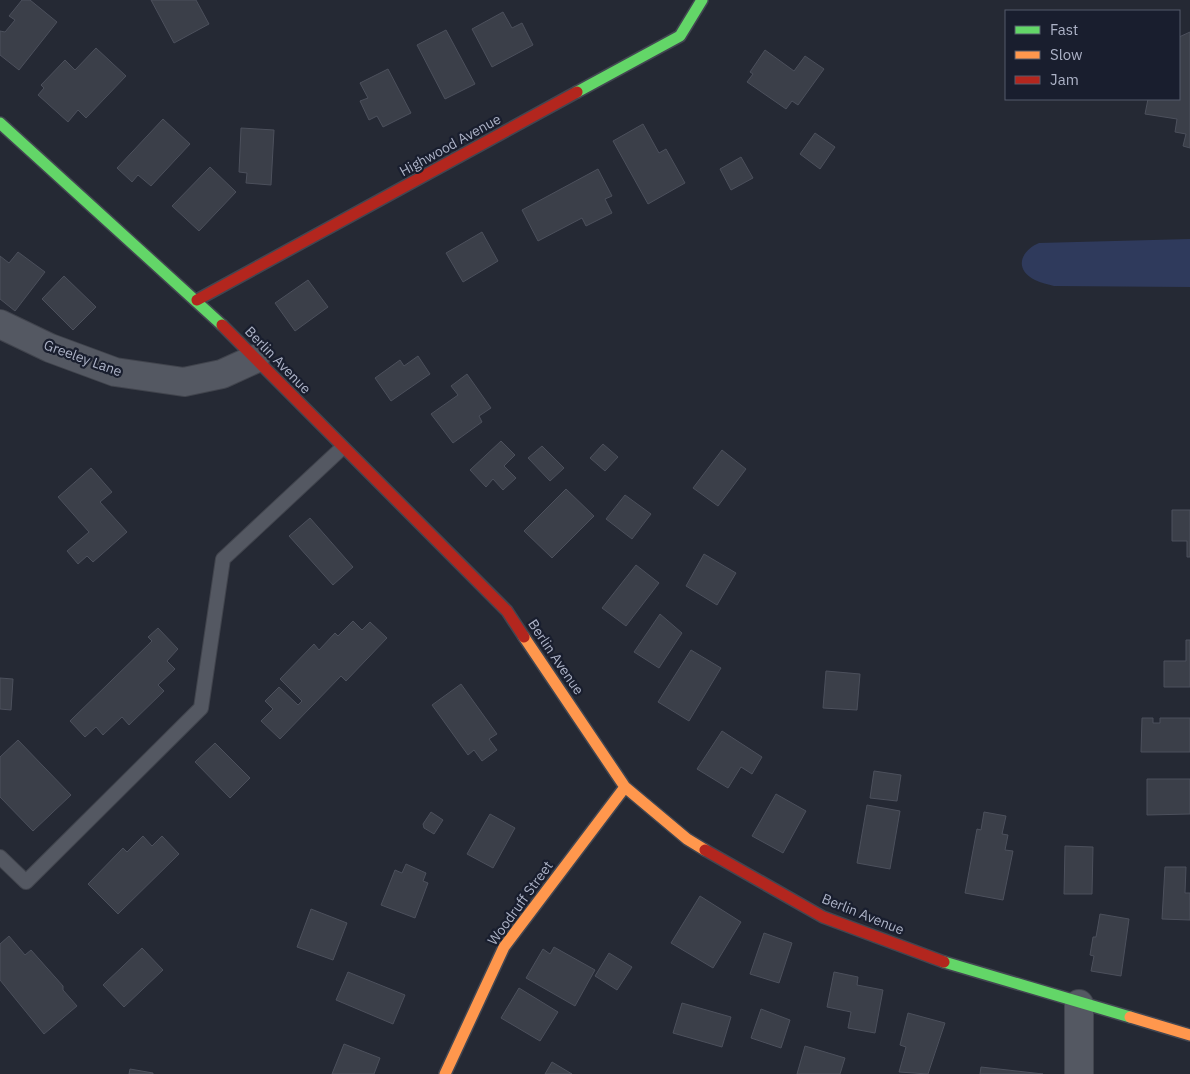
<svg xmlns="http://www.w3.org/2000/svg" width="1190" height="1074" font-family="'IBM Plex Sans',sans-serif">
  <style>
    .water { fill: #2f3a5c }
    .building { fill: #3b3f49; stroke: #4c505c }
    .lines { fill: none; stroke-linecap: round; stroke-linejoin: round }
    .lane-casing { stroke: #41444d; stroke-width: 16 }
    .street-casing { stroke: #41444d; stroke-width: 30 }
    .fast-casing { stroke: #424651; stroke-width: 14 }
    .slow-casing { stroke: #424651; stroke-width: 14 }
    .jam-casing { stroke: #424651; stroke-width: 14 }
    .lane { stroke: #545862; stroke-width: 14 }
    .street { stroke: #545862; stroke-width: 28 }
    .fast { stroke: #63d668; stroke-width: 11 }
    .slow { stroke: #ff974d; stroke-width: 11 }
    .jam { stroke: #b3261e; stroke-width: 11 }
    .labels { text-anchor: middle; stroke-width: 4.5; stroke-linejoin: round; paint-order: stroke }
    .street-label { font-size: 14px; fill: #adb3c7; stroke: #191e2e }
  </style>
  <rect width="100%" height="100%" fill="#252934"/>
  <!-- water -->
  <path class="water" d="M1190 239V287L1054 286C1048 284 1041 283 1035 280 1014 270 1020 251 1039 243Z"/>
  <!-- building -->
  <path class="building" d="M22 0H30L57 22 19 70 0 55V31L5 32 15 20 9 16Z
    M151 0H196L209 24 174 43Z
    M503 12 512 28 522 23 533 45 492 67 472 29Z
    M446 30 475 84 445 99 417 45Z
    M1190 32V148L1183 146 1186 134 1175 132 1177 119 1145 114 1148 99H1179V37Z
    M96 48 126 76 86 118 78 110 68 122 38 95 44 88 41 85 65 60 75 70Z
    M765 50 794 71 805 56 824 69 798 105 792 101 786 109 747 82 753 74 750 72Z
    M388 69 411 113 383 127 377 116 369 120 360 101 368 98 360 83Z
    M163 119 190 144 151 186 138 175 132 182 117 168Z
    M643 124 659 153 666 149 685 183 648 204 613 141Z
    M241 128 274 130 271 185 246 183 247 173 239 172Z
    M815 133 835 147 820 169 800 154Z
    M741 157 753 178 731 190 720 169Z
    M210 167 236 192 199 231 172 206Z
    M598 169 612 196 605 199 612 213 586 226 582 218 538 241 522 210Z
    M482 232 498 261 463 282 446 253Z
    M18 252 45 272 15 311 0 299V256L9 263Z
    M64 276 96 307 73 330 42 299Z
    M308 280 328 307 295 331 275 303Z
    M418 356 430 374 391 401 375 378 400 360 404 366Z
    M467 374 491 408 479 416 482 422 453 443 431 414 458 395 451 386Z
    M501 441 515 455 504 466 516 478 503 490 493 479 486 487 470 470Z
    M603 444 618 457 605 471 590 458Z
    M542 446 564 468 550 481 528 458Z
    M722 450 746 469 718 506 693 488Z
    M91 468 112 492 100 502 127 532 93 562 87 556 78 564 67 551 89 532 58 497Z
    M566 489 594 516 552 558 524 531Z
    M625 495 651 514 632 539 606 519Z
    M1172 510H1190V557H1187V541H1172Z
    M310 518 353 567 333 585 289 536Z
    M704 554 736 573 717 605 686 586Z
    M636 565 659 583 626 626 602 608Z
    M660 614 682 633 659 668 634 652Z
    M353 621 362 630 370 622 387 638 346 681 341 676 280 739 261 721 273 709 265 701 279 687 298 705 302 701 280 679 314 644 319 650 335 633 338 636Z
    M158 628 178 649 167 661 175 669 158 685 164 691 129 725 122 717 103 735 96 727 85 737 70 721 152 641 148 637Z
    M1186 640H1190V687H1164V661H1186Z
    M691 650 721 668 689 721 658 702Z
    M826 671 860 674 857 710 823 708Z
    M0 678 13 679 11 710 0 709Z
    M461 684 497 734 489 739 497 750 482 761 474 750 468 755 432 705Z
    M1142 718H1153V723H1160V718H1190V752H1141Z
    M722 731 762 757 752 774 741 767 728 788 697 769Z
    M18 740 71 795 33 831 0 797V757Z
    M215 743 250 778 230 798 195 762Z
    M874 771 901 775 897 801 870 798Z
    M1147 779H1190V814L1147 815Z
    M776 794 806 811 783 853 752 836Z
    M867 805 900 811 890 869 857 863Z
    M431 812 443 820 434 834 424 828 423 824Z
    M984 812 1006 816 1002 834 1008 835 1005 850 1013 851 1003 900 965 893 977 829 981 830Z
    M490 814 515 828 493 868 467 854Z
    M143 836 152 846 162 836 179 854 118 914 88 884 123 848 127 852Z
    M1065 846 1093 847 1092 894H1064Z
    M406 864 426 873 423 881 428 883 415 918 381 905 395 870 402 873Z
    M1165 867H1186L1185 893H1190V920L1162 919Z
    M700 896 741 922 713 968 671 943Z
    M311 909 347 923 333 960 297 947Z
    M1100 914 1129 919 1121 976 1091 971 1094 956 1090 955 1093 937H1096Z
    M764 933 792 943 779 983 750 974Z
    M9 936 25 955 31 950 63 986V990L77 1006 44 1034 0 980V944Z
    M554 947 595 970 575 1006 526 978 543 949 550 954Z
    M142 948 163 970 124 1007 103 985Z
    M609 953 632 967 617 990 595 976Z
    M348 972 405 995 393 1024 336 1000Z
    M834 972 858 977 857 985 883 990 875 1033 848 1028 851 1012 827 1007Z
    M519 988 558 1012 540 1041 501 1018Z
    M682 1003 731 1017 722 1047 673 1033Z
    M761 1009 790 1020 781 1048 751 1038Z
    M908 1013 945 1023 928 1074 899 1072 906 1047 900 1045Z
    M344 1044 380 1058 374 1074H332Z
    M805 1046 845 1058 840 1074H797Z
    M552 1062 572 1074H545Z
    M981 1067 1043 1074H980Z
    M130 1069 153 1073V1074H129Z"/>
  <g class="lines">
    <defs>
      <path id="lane" d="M0 857 26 882 201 708 223 559 342 448"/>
      <path id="street" d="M0 324 50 348 115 372 184 382 222 374 255 359
        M1079 1074V1004"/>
      <path id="fast" d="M577 92 680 36 702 0
        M0 123 222 325
        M944 962 1130 1017"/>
      <path id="slow" d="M524 637 625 787 687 839 705 850
        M1130 1017 1190 1035
        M445 1074 504 947 625 787"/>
      <path id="jam" d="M197 300 577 92
        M222 325 507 611 524 637
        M705 850 823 917 944 962"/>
    </defs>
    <!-- lane casing -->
    <use href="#lane" class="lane-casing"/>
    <!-- street casing -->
    <use href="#street" class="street-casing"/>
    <!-- fast casing -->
    <use href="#fast" class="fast-casing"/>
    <!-- slow casing -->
    <use href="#slow" class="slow-casing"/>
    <!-- jam casing -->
    <use href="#jam" class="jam-casing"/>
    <!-- lane -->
    <use href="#lane" class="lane"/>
    <!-- street -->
    <use href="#street" class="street"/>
    <!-- fast -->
    <use href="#fast" class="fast"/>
    <!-- slow -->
    <use href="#slow" class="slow"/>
    <!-- jam -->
    <use href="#jam" class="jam"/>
  </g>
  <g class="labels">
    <!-- street labels -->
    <g class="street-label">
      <text transform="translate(450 145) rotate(-29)" y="5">Highwood Avenue</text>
      <text transform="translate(83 358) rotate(20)" y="5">Greeley Lane</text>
      <text transform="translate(278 360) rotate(46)" y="5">Berlin Avenue</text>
      <text transform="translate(556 657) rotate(56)" y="5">Berlin Avenue</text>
      <text transform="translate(520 903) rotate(-54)" y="5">Woodruff Street</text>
      <text transform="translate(863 914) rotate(22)" y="5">Berlin Avenue</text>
    </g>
  </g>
  <!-- legend -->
  <rect x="1005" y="10" width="175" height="90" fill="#191e2e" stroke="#545a6b"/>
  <rect x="1015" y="26" width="25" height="8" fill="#63d668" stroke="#545a6b"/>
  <text x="1050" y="35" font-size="15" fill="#adb3c7">Fast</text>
  <rect x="1015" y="51" width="25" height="8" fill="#ff974d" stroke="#545a6b"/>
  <text x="1050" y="60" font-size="15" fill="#adb3c7">Slow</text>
  <rect x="1015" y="76" width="25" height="8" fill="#b3261e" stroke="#545a6b"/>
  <text x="1050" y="85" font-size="15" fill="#adb3c7">Jam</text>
</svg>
